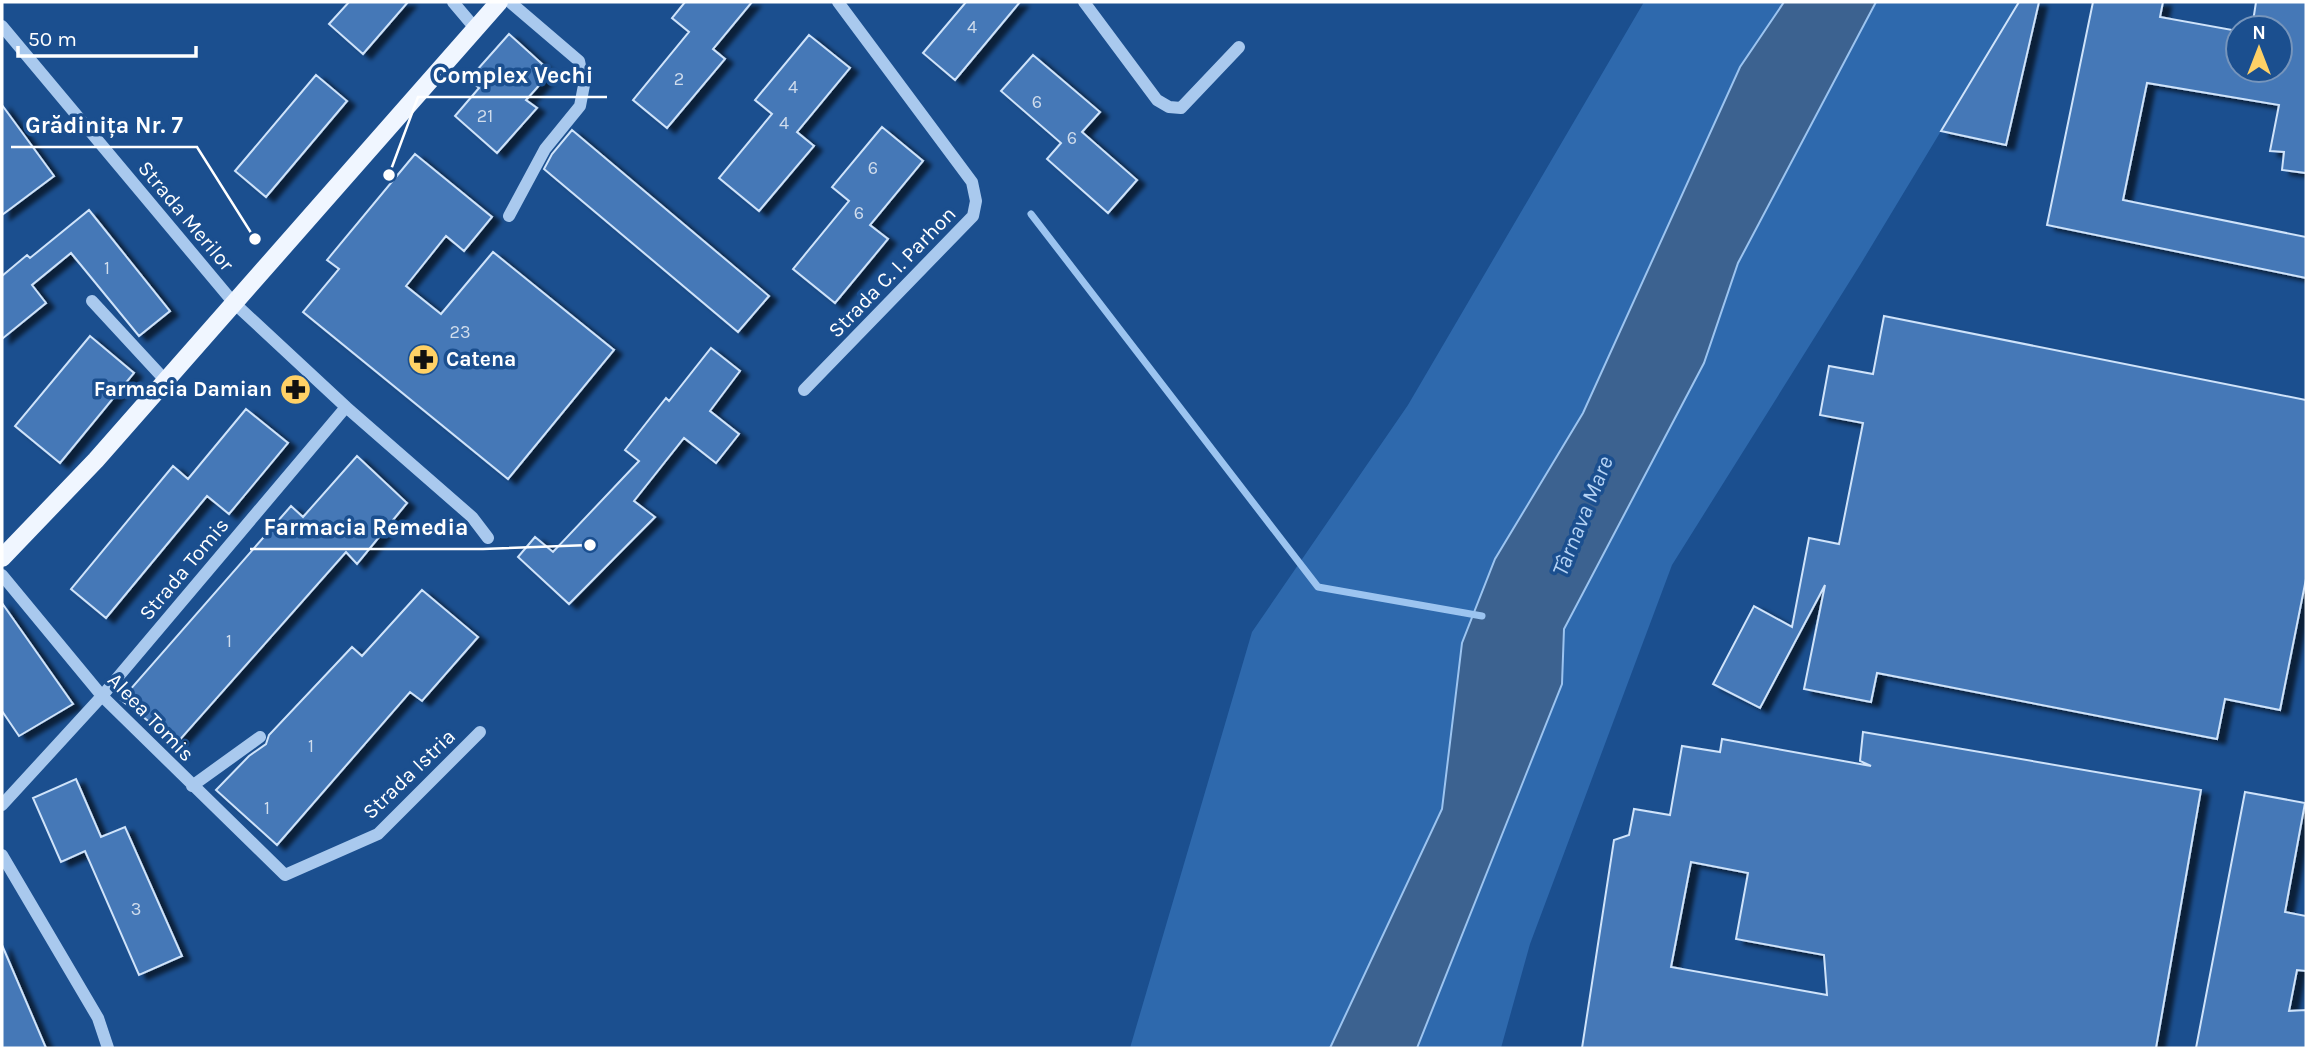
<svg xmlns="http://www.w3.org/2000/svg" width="2308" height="1050" font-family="Karla,sans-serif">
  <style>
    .green { fill: #2e69ad }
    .water { fill: #3c6290; stroke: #9cc4f0; stroke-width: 2 }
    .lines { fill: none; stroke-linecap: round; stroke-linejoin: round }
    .stream { stroke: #9cc4f0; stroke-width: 7 }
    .building { fill: #4478b7; stroke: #cfe3fa; stroke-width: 2; fill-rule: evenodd; filter: url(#shadow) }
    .minor { stroke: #a9c9ee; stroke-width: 12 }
    .major { stroke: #f0f6ff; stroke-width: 18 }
    .labels { text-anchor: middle; stroke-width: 7; stroke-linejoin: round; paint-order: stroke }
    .number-label { font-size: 18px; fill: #d0dded }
    .street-label { font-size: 21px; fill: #fff; stroke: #1b4f8f }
    .poi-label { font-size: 21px; font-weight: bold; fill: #fff; stroke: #1b4f8f; text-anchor: start }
    .water-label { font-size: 23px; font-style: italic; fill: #b5d3f5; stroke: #1b4f8f }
    .leader { fill: none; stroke: #fff; stroke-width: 2.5 }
    .callout-dot { fill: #fff; stroke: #1b4f8f; stroke-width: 2.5 }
    .callout-label { font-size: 23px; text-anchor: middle; font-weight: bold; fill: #fff; stroke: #1b4f8f; stroke-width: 7; stroke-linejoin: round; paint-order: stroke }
  </style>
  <defs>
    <filter id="shadow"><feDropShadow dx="8" dy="4.5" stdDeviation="2" flood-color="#0009"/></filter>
  </defs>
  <rect width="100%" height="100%" fill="#1b4f8f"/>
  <!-- green -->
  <path class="green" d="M1644 2H1784L1740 67 1583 413 1495 559 1462 643 1442 809 1330 1048H1130L1252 632 1408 405Z
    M1876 2H2019L1860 265 1672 565 1530 944 1501 1048H1417L1562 684 1564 629 1704 363 1738 263Z"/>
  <!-- water -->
  <path class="water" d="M1784 2H1876L1738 263 1704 363 1564 629 1562 684 1417 1048H1330L1442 809 1462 643 1495 559 1583 413 1740 67Z"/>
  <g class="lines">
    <!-- stream -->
    <path class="stream" d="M1031 214 1318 587 1482 616"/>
  </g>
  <!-- building -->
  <path class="building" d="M349 2H408L363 54 329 24Z
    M685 2H752L713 49 725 59 667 128 633 100 689 32 672 18Z
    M966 2H1020L955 80 923 53Z
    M2019 2H2039L2006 145 1941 131Z
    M2093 2H2163L2160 17 2238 31V70H2280V28H2252L2256 2H2306V173L2282 170 2284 152 2270 151 2279 105 2147 83 2123 200 2306 237V278L2047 225Z
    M509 34 551 72 526 100 537 108 497 153 455 116 479 88 469 79Z
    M809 35 850 68 797 132 814 146 759 211 719 178 772 114 755 100Z
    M1033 55 1100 112 1082 132 1137 180 1108 213 1047 159 1061 143 1001 91Z
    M316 75 347 101 266 197 235 171Z
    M2 105 54 176 2 215Z
    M882 127 923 161 870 225 888 239 835 303 793 269 849 201 832 187Z
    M572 130 769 296 738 332 544 169 552 154Z
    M415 154 492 217 464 251 446 236 406 286 441 314 493 252 614 350 508 479 303 312 339 269 327 260Z
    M89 210 170 311 139 336 71 253 32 285 46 303 2 339V276L27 255 30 258Z
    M1884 316 2306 400V579L2280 710 2225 699 2217 739 1877 673 1871 702 1804 689 1825 585 1760 708 1713 684 1754 606 1792 627 1809 538 1839 544 1863 423 1820 415 1829 366 1873 374Z
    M90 336 134 373 60 463 15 426Z
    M711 348 740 371 710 411 739 434 716 463 684 438 634 501 655 517 569 604 518 557 535 537 553 552 639 461 625 450 666 398 669 401Z
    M246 409 288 443 229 514 207 496 106 618 71 589 173 466 188 479Z
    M357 456 407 503 357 564 346 552 177 743 121 700 291 506 303 517Z
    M422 590 478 637 422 701 410 692 277 845 216 790 249 756 266 744 269 735 352 647 362 656Z
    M2 603 73 704 19 736 2 711Z
    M1863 732 2201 790 2156 1048H1582L1614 840 1629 835 1634 809 1670 815 1682 746 1720 752 1722 739 1871 766 1860 761ZM1691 862 1748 873 1736 939 1824 955 1827 995 1671 967Z
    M76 779 101 837 125 827 182 956 139 975 85 851 61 862 33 798Z
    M2245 792 2305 803 2285 912 2306 916V971L2297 970 2289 1011 2306 1010V1048H2196Z
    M2 945 46 1048H2Z"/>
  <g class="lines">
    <!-- minor -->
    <path class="minor" d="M453 2 475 28
      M1084 2 1157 100 1169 107 1181 108 1239 47
      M2 26 233 302 346 407 102 696 2 805
      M509 216 545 149 580 106 584 85 579 61 510 2
      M92 301 165 380
      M804 390 973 216 976 201 972 182 838 2
      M346 407 472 517 488 538
      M2 575 102 696 285 875 378 834 480 732
      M192 786 260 737
      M2 855 98 1018 108 1048"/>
    <!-- major -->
    <path class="major" d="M2 558 96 460 499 2"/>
  </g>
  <!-- icons -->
  <defs>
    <symbol id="pharmacy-disc" viewBox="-11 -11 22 22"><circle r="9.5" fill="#ffd166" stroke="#1b4f8f"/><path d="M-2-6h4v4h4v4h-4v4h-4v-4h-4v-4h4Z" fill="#111"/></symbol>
  </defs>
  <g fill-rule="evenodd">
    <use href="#pharmacy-disc" x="406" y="342" width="35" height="35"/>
    <use href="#pharmacy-disc" x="278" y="372" width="35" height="35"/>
  </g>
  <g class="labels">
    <!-- number labels -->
    <g class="number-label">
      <text x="972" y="33">4</text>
      <text x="679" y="85">2</text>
      <text x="793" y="93">4</text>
      <text x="1037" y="108">6</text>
      <text x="485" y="122">21</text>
      <text x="784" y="129">4</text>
      <text x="1072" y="144">6</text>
      <text x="873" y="174">6</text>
      <text x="859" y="219">6</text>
      <text x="107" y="274">1</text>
      <text x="460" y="338">23</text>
      <text x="229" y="647">1</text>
      <text x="311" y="752">1</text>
      <text x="267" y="814">1</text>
      <text x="136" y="915">3</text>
    </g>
    <!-- street labels -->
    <g class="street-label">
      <text transform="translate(186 216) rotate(50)" y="7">Strada Merilor</text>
      <text transform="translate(892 272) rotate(-46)" y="7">Strada C. I. Parhon</text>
      <text transform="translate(184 569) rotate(-50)" y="7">Strada Tomis</text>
      <text transform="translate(151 717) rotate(46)" y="7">Aleea Tomis</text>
      <text transform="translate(409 774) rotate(-44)" y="7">Strada Istria</text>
    </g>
    <!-- poi labels -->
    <g class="poi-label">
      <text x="446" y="366">Catena</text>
      <text x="272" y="396" text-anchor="end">Farmacia Damian</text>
    </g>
    <!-- water labels -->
    <g class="water-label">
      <text transform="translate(1582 516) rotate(-68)" y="8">Târnava Mare</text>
    </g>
  </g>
  <!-- callouts -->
  <path class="leader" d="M389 175L418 97H607M255 239L197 147H11M590 545L483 549H250"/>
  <g class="callout-dot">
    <circle cx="389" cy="175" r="7"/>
    <circle cx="255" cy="239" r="7"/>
    <circle cx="590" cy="545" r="7"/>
  </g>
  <g class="callout-label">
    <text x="513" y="83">Complex Vechi</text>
    <text x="104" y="133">Grădinița Nr. 7</text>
    <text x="366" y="535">Farmacia Remedia</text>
  </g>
  <!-- border -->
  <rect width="2308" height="1050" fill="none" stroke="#ffffff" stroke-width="7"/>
  <!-- north arrow -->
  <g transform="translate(2259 49)"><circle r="33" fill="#1b4f8f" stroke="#7695bc" stroke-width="2"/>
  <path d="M0-5L12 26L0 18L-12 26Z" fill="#ffd166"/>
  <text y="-10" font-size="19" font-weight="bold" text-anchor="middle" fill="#ffffff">N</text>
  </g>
  <!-- scale -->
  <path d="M18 46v10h178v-10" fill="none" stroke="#ffffff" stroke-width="3.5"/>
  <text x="28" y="46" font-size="21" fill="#ffffff" stroke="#1b4f8f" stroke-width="5" paint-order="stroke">50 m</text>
</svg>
